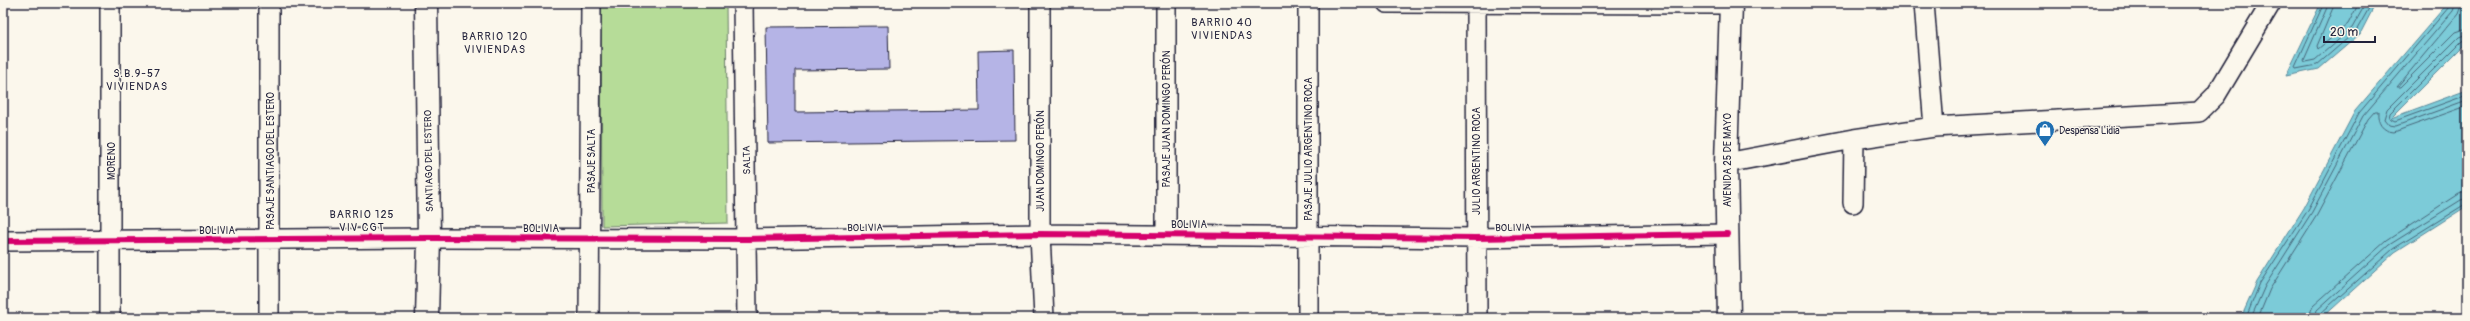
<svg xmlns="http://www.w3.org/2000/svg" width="2470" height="321" font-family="Pangolin,sans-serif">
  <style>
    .green { fill: #b6dc98; stroke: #6c7f6a }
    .water { fill: #7ccbd8; stroke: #588799 }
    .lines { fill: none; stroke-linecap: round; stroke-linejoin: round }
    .shore { stroke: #46667a; stroke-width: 1 }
    .building { fill: #b5b4e6; stroke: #22223b }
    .street-casing { stroke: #22223b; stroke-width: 22 }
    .secondary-casing { stroke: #22223b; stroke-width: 25 }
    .street { stroke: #fbf7ec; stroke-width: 19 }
    .secondary { stroke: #fbf7ec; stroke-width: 22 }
    .cycleway-casing { stroke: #fbf7ec; stroke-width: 8 }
    .cycleway { stroke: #d6006c; stroke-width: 6 }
    .labels { text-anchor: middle; stroke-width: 3; stroke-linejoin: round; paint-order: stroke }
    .street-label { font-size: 10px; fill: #22223b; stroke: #fbf7ec }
    .poi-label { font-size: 10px; fill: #22223b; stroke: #fbf7ec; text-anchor: start }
    .neighbourhood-label { font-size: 11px; letter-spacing: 1px; fill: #22223b; stroke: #fbf7ec }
  </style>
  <rect width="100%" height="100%" fill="#fbf7ec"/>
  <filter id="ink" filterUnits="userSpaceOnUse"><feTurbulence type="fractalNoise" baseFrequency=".025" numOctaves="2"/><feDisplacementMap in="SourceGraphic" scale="8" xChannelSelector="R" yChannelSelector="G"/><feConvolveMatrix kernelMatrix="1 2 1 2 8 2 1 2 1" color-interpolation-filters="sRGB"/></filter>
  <g filter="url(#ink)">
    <!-- green -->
    <path class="green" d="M601 3H726L728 223 602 226Z"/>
    <!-- water -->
    <path class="water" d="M2321 3H2376L2360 34 2319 69 2286 76Z
      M2448 3H2467V42L2391 118 2467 90V206L2395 252 2322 318H2241L2257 282 2304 208 2355 111Z"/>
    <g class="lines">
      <!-- shore -->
      <path class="shore" d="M2324 3 2295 67 2296 69 2317 65 2356 31 2372 3
        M2329 3 2304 60 2305 62 2315 60 2352 28 2366 3
        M2335 3 2317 46 2318 49 2348 24 2359 3
        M2462 3 2458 14 2397 87H2400L2455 32 2467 28
        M2467 34 2459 37 2387 109 2384 119 2389 125 2396 126 2467 100
        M2467 39 2462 41 2390 113 2389 118 2395 121 2467 95
        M2246 318 2260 283 2308 210 2359 113 2449 7 2450 3
        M2251 318 2265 286 2312 212 2363 116 2453 11 2456 3
        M2258 318 2270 289 2317 215 2368 119 2375 111H2378C2377 123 2382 131 2394 132L2467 106
        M2308 318 2313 306 2386 241 2458 194 2467 192
        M2314 318 2317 310 2389 245 2461 200 2467 198
        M2319 318 2321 313 2393 249 2467 203"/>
    </g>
    <!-- building -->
    <path class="building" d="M888 26 889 69 795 70V112L979 110 978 51 1014 50 1015 140 768 143 766 27Z"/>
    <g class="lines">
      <defs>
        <path id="street" d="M743 3 747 318
          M1040 3V234L1044 318
          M1308 3V318
          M1387 3 1731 4
          M1476 3 1477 318
          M1924 3 1934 127
          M1726 163 1854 139 1934 127 2199 112 2216 95 2271 3
          M1853 203 1854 139
          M1166 234V3
          M3 241 429 238 747 239 1040 234 1476 238 1727 234
          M110 318V3
          M269 318V3
          M589 318 591 3"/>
        <path id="secondary" d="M426 3 429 238 427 318
          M1729 318 1726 163 1731 3"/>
      </defs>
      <!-- street casing -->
      <use href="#street" class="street-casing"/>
      <!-- secondary casing -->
      <use href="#secondary" class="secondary-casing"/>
      <!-- street -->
      <use href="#street" class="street"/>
      <!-- secondary -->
      <use href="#secondary" class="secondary"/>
      <defs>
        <path id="cycleway" d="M3 241 429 238 747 239 1040 234 1476 238 1727 234"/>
      </defs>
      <!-- cycleway casing -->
      <use href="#cycleway" class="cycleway-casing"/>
      <!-- cycleway -->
      <use href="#cycleway" class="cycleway"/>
    </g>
  </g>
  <!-- icons -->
  <defs>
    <symbol id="shop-pin" viewBox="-11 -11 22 30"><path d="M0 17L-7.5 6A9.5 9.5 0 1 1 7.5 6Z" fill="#1f6fb2" stroke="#fbf7ec"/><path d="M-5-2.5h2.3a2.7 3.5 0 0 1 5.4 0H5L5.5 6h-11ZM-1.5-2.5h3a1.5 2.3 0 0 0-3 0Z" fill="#fff"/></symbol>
  </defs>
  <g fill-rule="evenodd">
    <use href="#shop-pin" x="2034" y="119" width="22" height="30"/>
  </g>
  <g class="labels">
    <!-- street labels -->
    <g class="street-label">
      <text transform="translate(1166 119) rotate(-90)" y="4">PASAJE JUAN DOMINGO PERÓN</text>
      <text transform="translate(1308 149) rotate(-90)" y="4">PASAJE JULIO ARGENTINO ROCA</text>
      <text transform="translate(746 160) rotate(-91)" y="4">SALTA</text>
      <text transform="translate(1727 160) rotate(-90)" y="4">AVENIDA 25 DE MAYO</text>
      <text transform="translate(111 161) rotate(-90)" y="4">MORENO</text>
      <text transform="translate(270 161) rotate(-90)" y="4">PASAJE SANTIAGO DEL ESTERO</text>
      <text transform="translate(428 161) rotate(-91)" y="4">SANTIAGO DEL ESTERO</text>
      <text transform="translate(591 161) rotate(-90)" y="4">PASAJE SALTA</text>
      <text transform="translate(1040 161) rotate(-90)" y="4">JUAN DOMINGO PERÓN</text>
      <text transform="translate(1476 161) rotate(-90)" y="4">JULIO ARGENTINO ROCA</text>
      <text x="1189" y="228">BOLIVIA</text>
      <text transform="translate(865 227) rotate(-1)" y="4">BOLIVIA</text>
      <text transform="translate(1513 227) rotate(-1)" y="4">BOLIVIA</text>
      <text x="541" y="232">BOLIVIA</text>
      <text x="217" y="234">BOLIVIA</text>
    </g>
    <!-- poi labels -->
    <g class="poi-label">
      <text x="2059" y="134">Despensa Lidia</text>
    </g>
    <!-- neighbourhood labels -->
    <g class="neighbourhood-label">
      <text x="1222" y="26">BARRIO 40<tspan x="1222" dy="13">VIVIENDAS</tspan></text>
      <text x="495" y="40">BARRIO 120<tspan x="495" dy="13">VIVIENDAS</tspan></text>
      <text x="137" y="77">S.B.9-57<tspan x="137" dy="13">VIVIENDAS</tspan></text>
      <text x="362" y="218">BARRIO 125<tspan x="362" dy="13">VIV CGT</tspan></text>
    </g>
  </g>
  <!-- margin -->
  <rect width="2470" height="321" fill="none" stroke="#fbf7ec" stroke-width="16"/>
  <rect x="8" y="8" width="2454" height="305" fill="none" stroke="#22223b" stroke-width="1.5" filter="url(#ink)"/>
  <!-- scale -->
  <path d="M2324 36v6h51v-6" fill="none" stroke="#22223b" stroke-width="2"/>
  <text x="2330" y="36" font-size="12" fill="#22223b" stroke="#fbf7ec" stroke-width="3" paint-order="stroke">20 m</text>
</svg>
